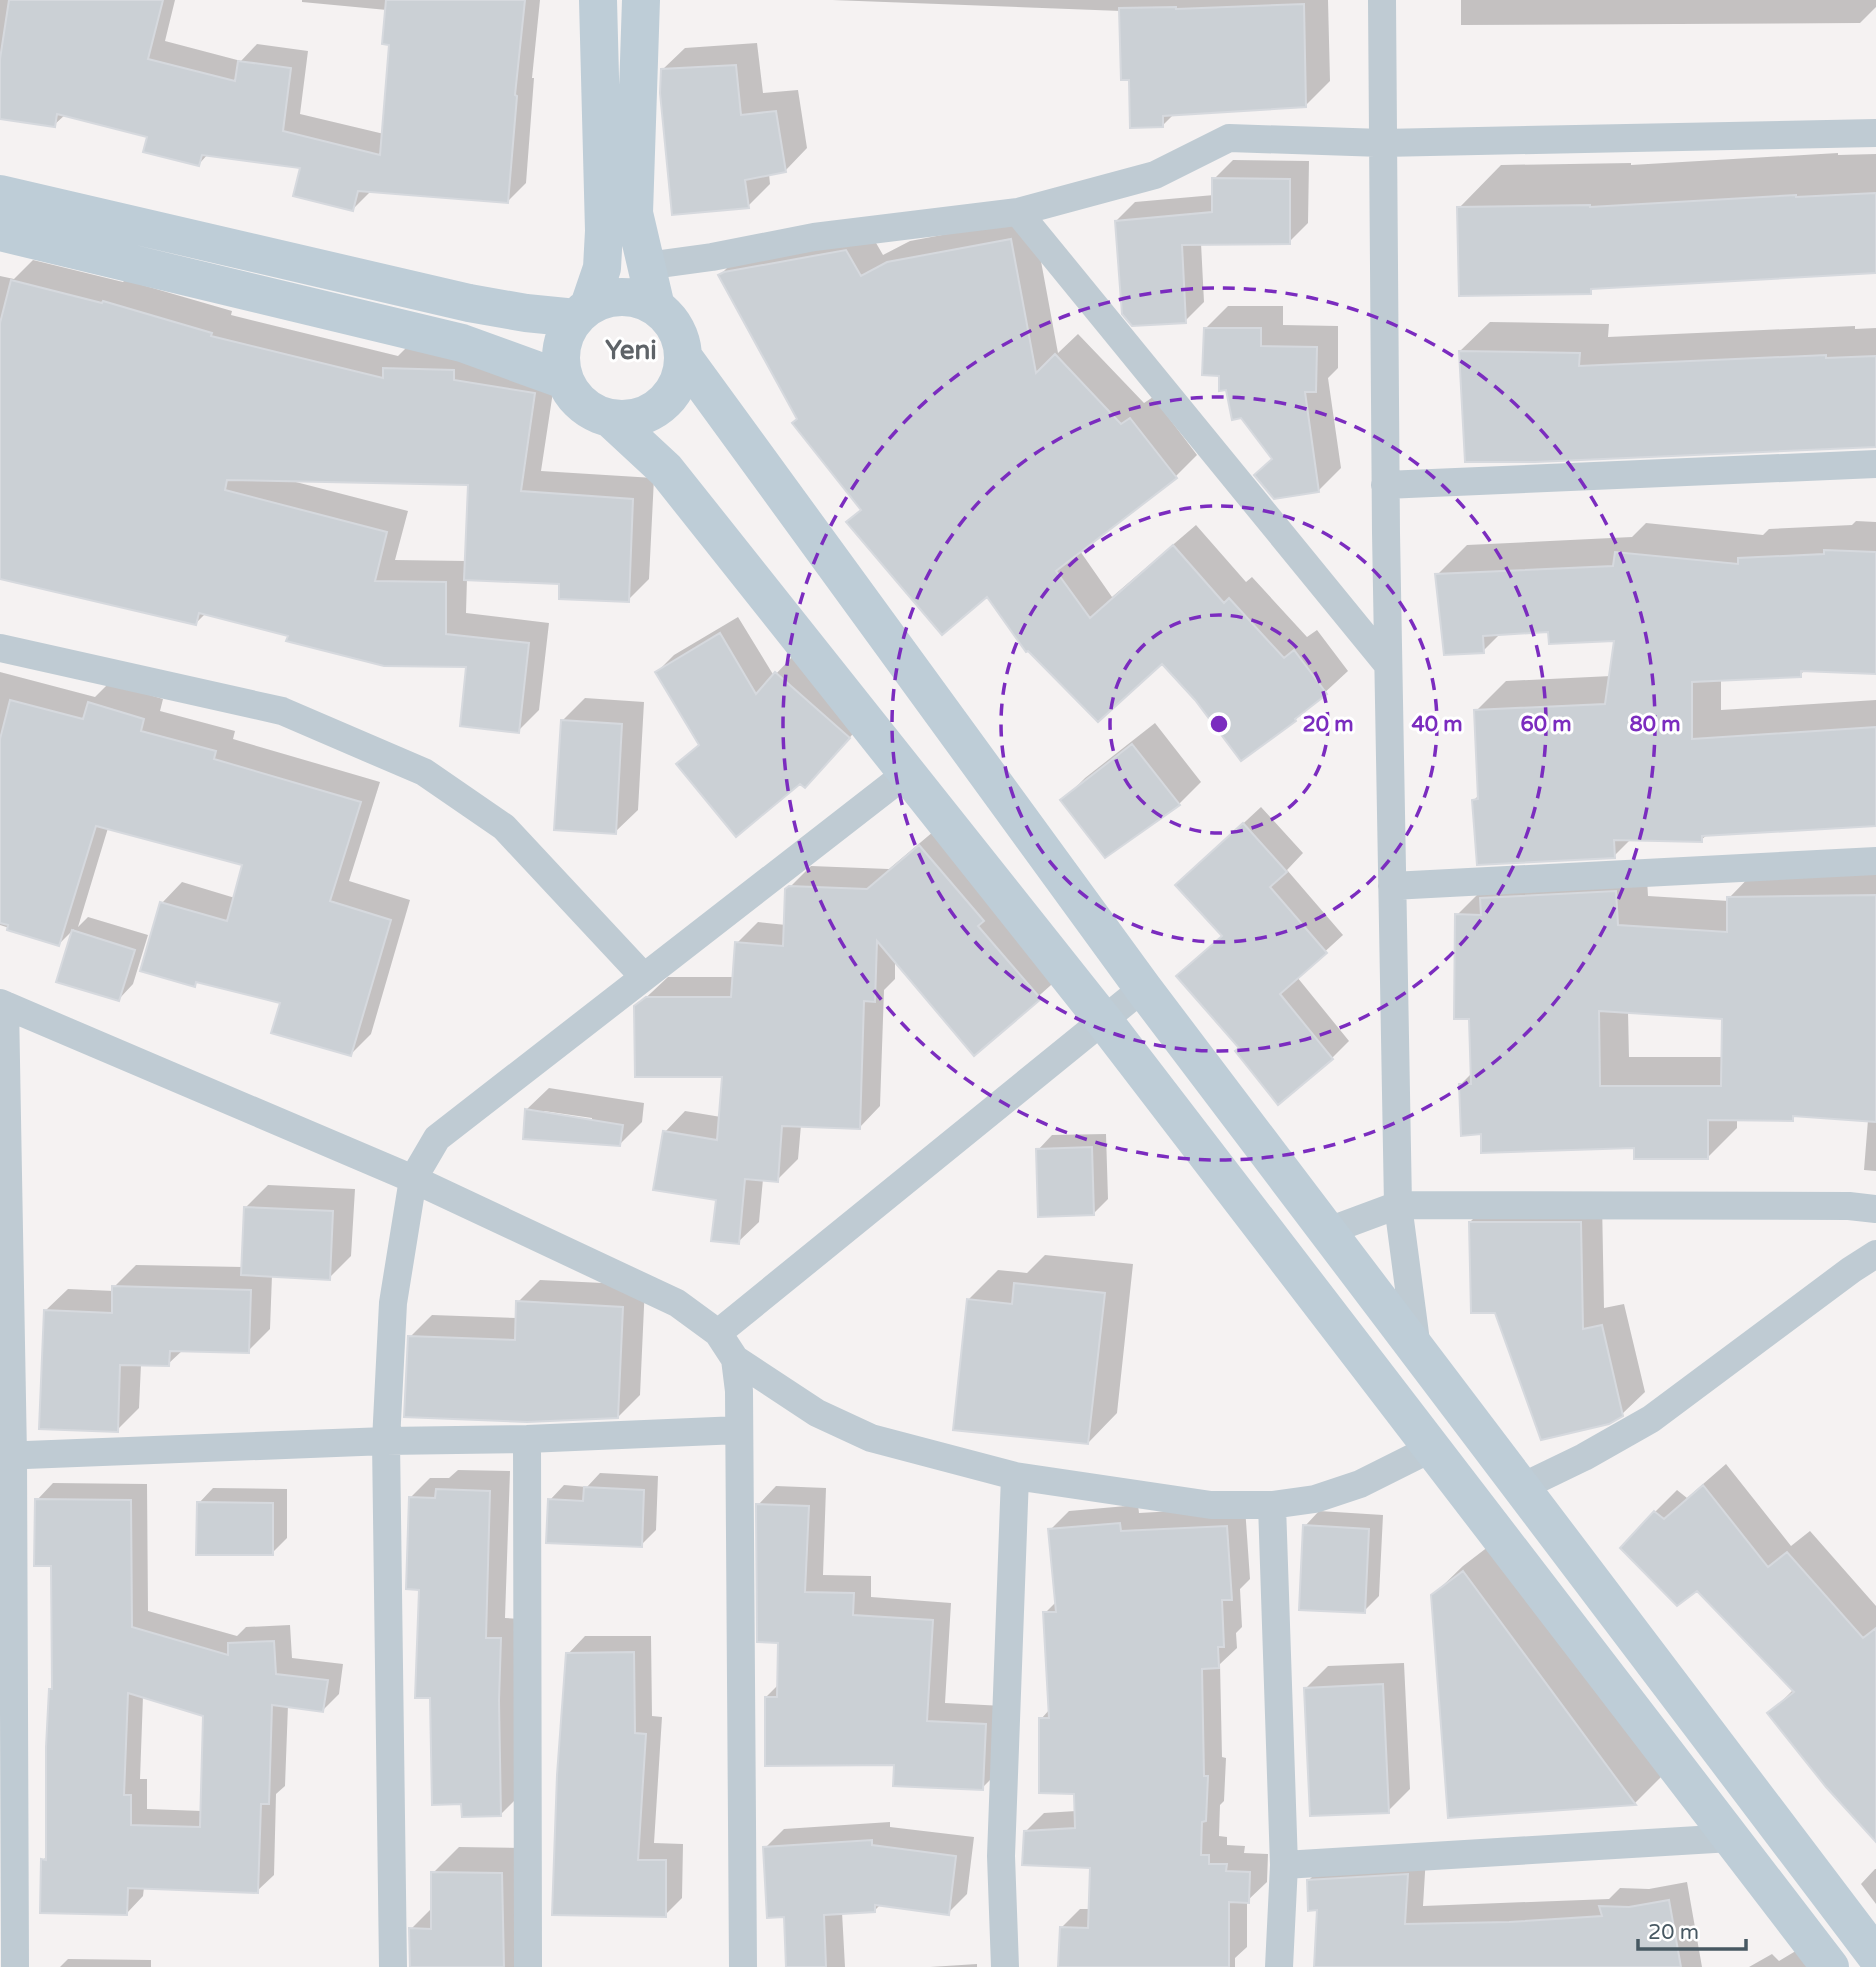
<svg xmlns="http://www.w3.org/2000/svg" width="1876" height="1967" font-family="'Varela Round',sans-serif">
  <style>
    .shadow { fill: #0003; fill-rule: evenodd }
    .building { fill: #cbd0d5; stroke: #d6d9de; stroke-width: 2; fill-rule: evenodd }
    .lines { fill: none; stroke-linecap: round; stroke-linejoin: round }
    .street { stroke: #bfcbd3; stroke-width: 28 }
    .secondary { stroke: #becdd7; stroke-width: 38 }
    .ring { fill: none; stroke: #7b2cbf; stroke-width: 3.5; stroke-dasharray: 12 9 }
    .labels { text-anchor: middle; stroke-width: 6; stroke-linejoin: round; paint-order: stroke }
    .district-label { font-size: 26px; font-weight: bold; fill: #5e6368; stroke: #fff }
    .centre { fill: #7b2cbf; stroke: #fff; stroke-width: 3.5 }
    .ring-label { font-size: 21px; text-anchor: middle; font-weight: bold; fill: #7b2cbf; stroke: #fff; stroke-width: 6; stroke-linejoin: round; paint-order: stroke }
  </style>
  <rect width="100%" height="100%" fill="#f5f2f2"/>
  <!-- shadow -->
  <path class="shadow" d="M0 0H175L165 41 241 61 257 44 308 51 300 114 384 134 391 43 387 10 302 2V0H540L532 78H534L526 183 508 201 371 191 353 209 302 167 208 154 199 164 149 136 66 114 54 125 0 117Z
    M832 0H1328L1330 81 1306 105 1174 114 1163 125 1131 78 1121 11Z
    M1461 0H1876V7L1860 23 1461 25Z
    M757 43 763 93 798 90 807 148 785 171 769 174 770 184 748 206 662 70 685 48Z
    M1838 153V155L1876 154V271L1595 287 1590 292 1459 208 1501 165 1631 163V165Z
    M1233 160 1309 161 1308 223 1289 242 1201 243 1204 302 1185 321 1116 221 1135 202 1214 195V179Z
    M1033 218 1058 353 1078 334 1144 403 1153 397 1197 455 1175 477 1080 551 1112 597 1196 525 1246 582 1252 577 1307 637 1317 630 1348 671 1295 720 1196 699 1162 661 988 594 849 522 862 509 799 419 720 275 742 253 868 229 883 255 910 241Z
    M33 260 123 282 125 280 232 311 231 315 398 356 406 348 556 372 541 471 654 478 649 579 628 600 561 583 467 578 466 613 549 623 539 710 518 731 468 666 290 634 206 613 196 623 0 577V276L14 279ZM292 481 470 484 467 561 395 560 408 511Z
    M1228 306H1283V325L1338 326V368L1328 378 1341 468 1318 491 1274 458 1220 374 1206 328Z
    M1490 322 1609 324 1608 337 1855 326V329L1876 328V446L1460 351Z
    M1856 521 1876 522V672L1805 670 1800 675 1721 678V710L1876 700V825L1708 834 1701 840 1631 839 1614 856 1474 800 1479 795 1476 711 1506 681 1611 676 1616 639 1550 630 1501 633 1483 651 1437 575 1467 545 1632 537 1646 523 1763 535 1769 529 1852 525Z
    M738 617 774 676 793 656 866 719 822 769 800 782 679 764 700 743 657 672 674 655Z
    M0 672 95 697 109 683 163 699 160 711 235 731 233 739 380 782 349 881 410 900 371 1034 351 1054 282 1002 199 980 194 985 162 903 182 882 235 898 244 864 108 828 78 927 88 917 148 935 133 984 119 999 59 981 74 929 59 944 0 925Z
    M585 698 644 702 638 810 615 832 562 721Z
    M1155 723 1201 782 1179 804 1063 800 1085 778Z
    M1261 807 1303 853 1287 870 1343 935 1297 977 1349 1041 1332 1058 1241 1048 1223 935 1177 885Z
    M940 826 1060 977 975 1053 895 960V979L884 990 880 1106 860 1127 801 1125 798 1159 777 1180 763 1179 759 1222 738 1242 717 1198 665 1132 685 1111 721 1117 724 1075 636 1007 668 977H734L737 943 758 922 786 925 787 890 811 866 889 869Z
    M1646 862 1648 896 1729 901V898L1758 868 1876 867V1171L1864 1170 1868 1120 1796 1115 1792 1119 1737 1118V1128L1707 1158 1636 1146 1482 1133 1460 1085 1472 1073 1471 1017 1457 915 1487 885ZM1628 1011 1724 1017 1723 1057H1629Z
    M549 1088 644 1103 642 1122 620 1144 526 1110ZM544 1111 592 1118V1122L544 1114Z
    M1106 1134 1108 1199 1093 1214 1038 1150 1052 1135Z
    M268 1185 355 1189 351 1256 329 1278 272 1275 270 1329 248 1351 184 1349 168 1364H141L139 1408 117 1430 45 1311 68 1289 114 1291V1287L136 1265 243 1267 246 1207Z
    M1492 1200 1602 1201 1604 1308 1624 1304 1645 1392 1622 1414 1470 1222Z
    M1045 1255 1133 1264 1117 1413 1088 1443 968 1300 998 1270 1027 1273Z
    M540 1280 645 1285 640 1395 618 1417 410 1337 432 1315 517 1318 518 1302Z
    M1726 1464 1791 1546 1810 1531 1876 1606V1839L1770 1713 1794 1689 1655 1512 1677 1490 1687 1498Z
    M458 1470 510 1471 505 1618 521 1619V1794L501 1814 463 1803 432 1696 410 1498 430 1478H449Z
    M600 1473 658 1476 656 1530 641 1545 550 1500 564 1485 587 1487Z
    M53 1483 147 1484 148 1611 237 1636 246 1627 290 1625 292 1658 343 1664 339 1694 323 1710 288 1705 285 1786 276 1794 274 1875 257 1891 144 1887 143 1896 127 1913 43 1860 48 1855 50 1689 54 1686 53 1565 37 1500ZM143 1696 205 1715 202 1811 147 1809V1779H140Z
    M776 1486 826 1488 823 1575 871 1576V1597L951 1603 945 1703 1004 1706 1000 1770 982 1788 896 1763 766 1697 779 1684 780 1641 758 1505Z
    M213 1488 287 1489V1538L272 1553 199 1503Z
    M1138 1505 1139 1513 1245 1507 1250 1579 1240 1589 1242 1627 1236 1633 1237 1648 1220 1664 1222 1757 1226 1758 1224 1801 1220 1805 1219 1836 1227 1837V1845L1245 1846 1244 1853 1268 1854 1267 1882 1247 1901V1947L1235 1958V1967H1059L1061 1928 1080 1909H1091L1092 1867 1025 1832 1044 1813 1076 1811V1793L1041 1719 1050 1709 1045 1613 1057 1601 1050 1530 1069 1511Z
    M1319 1511 1383 1515 1379 1596 1364 1611 1305 1526Z
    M1493 1543 1664 1774 1635 1803 1450 1817 1433 1595 1463 1566Z
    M585 1636H651L652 1716 662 1717 654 1843 683 1844 682 1898 665 1915 554 1913 568 1654Z
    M1404 1663 1410 1789 1388 1811 1306 1688 1328 1666Z
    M890 1822V1827L974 1837 967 1894 948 1913 881 1904 875 1910 842 1912 845 1967H788L786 1915 765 1848 784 1829Z
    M459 1847 527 1848 530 1967H411V1929L433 1907V1873Z
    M1426 1856 1423 1906 1609 1899 1620 1888 1649 1889 1687 1882 1702 1967H1316L1318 1909 1308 1881 1327 1862Z
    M1875 1869H1876V1904L1861 1884Z
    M1799 1949 1808 1967H1749L1772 1954 1779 1961Z
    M68 1959 151 1960V1967H60Z
    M977 1964V1967H930Z"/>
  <!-- building -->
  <path class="building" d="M9 0H163L148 59 235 81 238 61 291 68 283 131 380 155 389 45 382 44 386 0H525L515 95 517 96 508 203 358 191 353 211 293 196 300 168 202 155 199 166 143 152 147 137 57 114 55 127 0 119V59Z
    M1304 4 1306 107 1163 116V127L1130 128 1129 80H1121L1119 8 1176 7V9Z
    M736 65 741 115 776 111 786 172 745 180 749 208 672 215 660 93 661 69Z
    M1212 178 1290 179V244L1182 245 1186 323 1132 326 1122 314 1115 221 1212 212Z
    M1876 193V273L1591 289V294L1459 296 1457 207 1590 205V207L1796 195V197Z
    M1011 239 1036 373 1055 354 1121 424 1130 418 1177 478 1056 571 1090 618 1173 545 1224 603 1229 598 1284 658 1294 650 1327 694 1295 719 1296 721 1241 761 1195 700 1162 664 1098 722 1028 651 1026 652 987 597 942 635 846 522 861 510 792 423 797 419 718 275 724 272 846 250 861 276 887 262Z
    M11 280 102 303 103 301 212 333 211 336 383 378V368L454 370V380L535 393 521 491 633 499 629 602 559 599V584L464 580 468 485 227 480 225 490 387 532 375 581 446 582V634L529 643 519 733 460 726 466 667 384 666 286 641 288 636 199 613 196 625 0 579V323Z
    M1204 328H1261V346L1317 347 1316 392H1305L1319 492 1274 499 1254 475 1272 459 1241 418 1232 420 1226 390 1219 391V376L1202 375Z
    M1459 351 1580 353 1579 366 1826 355V358L1876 356V447L1535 462H1465Z
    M1824 550 1876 552V674L1801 671V677L1692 682V739L1876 727V826L1702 836V842L1614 840 1615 858 1477 865 1472 800 1478 799 1474 710 1605 704 1614 641 1549 644 1548 632 1483 636 1484 653 1444 655 1435 574 1613 566 1615 552 1738 564V558L1824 554Z
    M720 633 756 694 775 672 850 738 805 788 800 784 736 837 676 764 699 745 655 672Z
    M10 700 83 719 88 702 144 719 141 731 216 751 214 759 361 802 330 901 391 920 351 1056 271 1033 280 1003 196 982 195 987 140 971 160 902 227 921 242 865 96 826 59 946 7 930 8 925 0 923V739Z
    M561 720 622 724 616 834 554 830Z
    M1132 744 1180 805 1105 858 1060 800Z
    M1243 823 1287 872 1270 887 1327 953 1280 994 1333 1059 1278 1105 1235 1051 1239 1048 1176 976 1222 936 1175 885Z
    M919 845 984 921 978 926 1041 999 974 1056 877 941 875 1002 864 1001 860 1129 782 1126 778 1182 745 1179 739 1244 711 1241 716 1200 653 1190 663 1131 717 1140 722 1077H635L634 1006 646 997H731L735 942 783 946 785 889 789 886 867 889Z
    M1616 891 1618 925 1727 932V897L1876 895V1122L1793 1116V1121L1708 1120V1159H1634V1148L1481 1153V1134L1461 1136 1459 1084H1471L1469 1019H1454L1455 914 1481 915 1480 898ZM1599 1011 1722 1019 1721 1086H1600Z
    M72 930 135 950 119 1001 56 982Z
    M525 1109 623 1125 620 1146 523 1139Z
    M1092 1147 1094 1215 1038 1217 1036 1149Z
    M244 1207 333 1211 330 1280 241 1275Z
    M1469 1222H1581L1583 1329 1602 1325 1623 1416 1609 1424 1541 1440 1495 1313H1471Z
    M1014 1283 1105 1293 1088 1444 953 1430 967 1299 1012 1304Z
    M112 1286 251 1290 249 1353 170 1351 169 1366 120 1365 118 1432 39 1429 44 1310 112 1313Z
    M516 1301 623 1307 618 1418 527 1422 404 1417 408 1336 515 1340Z
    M1703 1485 1768 1567 1787 1552 1863 1638 1876 1628V1842L1826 1787 1767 1713 1794 1692 1697 1591 1677 1606 1620 1548 1654 1511 1664 1519Z
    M584 1487 644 1490 642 1547 546 1543 548 1499 583 1501Z
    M436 1489 490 1491 486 1638H501L499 1701 501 1816 462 1817 461 1804 432 1805 430 1698H415L419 1590 406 1589 409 1497 435 1498Z
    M35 1499 131 1500 132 1627 228 1655V1643L274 1641 276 1674 328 1680 323 1712 272 1705 269 1804H261L258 1893 128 1888 127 1915 40 1913 41 1859 46 1860V1747L49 1689H52L51 1566H34ZM128 1693 203 1716 200 1827 131 1825V1795H124Z
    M197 1502 273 1503V1555H196Z
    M756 1504 809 1506 805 1592 854 1593 853 1615 933 1620 927 1721 986 1724 983 1790 893 1786 894 1765 765 1766V1697H777L778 1643 757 1642Z
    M1120 1523 1121 1531 1227 1526 1232 1600H1222L1224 1647H1218L1219 1668 1202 1669 1204 1776H1208L1206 1821 1202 1822 1201 1855H1209V1864H1227L1226 1871 1250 1872 1249 1903 1229 1902V1967H1058L1060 1927 1088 1928 1090 1868 1022 1865 1024 1831 1075 1828 1074 1794 1039 1793V1718H1049L1043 1612H1056L1048 1529Z
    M1303 1525 1369 1529 1365 1613 1299 1610Z
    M1463 1571 1636 1805 1448 1818 1431 1595Z
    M634 1652 635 1733 646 1734 638 1860H666V1917L552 1915 557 1775 566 1653Z
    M1383 1684 1389 1813 1310 1816 1304 1688Z
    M872 1840V1845L956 1856 949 1915 875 1905V1912L824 1915 826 1967H786L784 1917 767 1918 763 1847Z
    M431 1872 502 1873 504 1967H410L409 1928 431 1929Z
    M1408 1874 1405 1924 1509 1922 1602 1916 1599 1906 1629 1907 1669 1900 1681 1967H1314L1317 1910 1308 1911 1307 1880Z"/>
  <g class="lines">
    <!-- street -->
    <path class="street" d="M1382 0 1386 533 1398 1205 1417 1349
      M1018 212 1388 665
      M646 266 712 257 814 237 1018 212 1155 175 1229 138 1382 143 1876 133
      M1385 485 1876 464
      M0 648 282 711 424 772 504 827 644 977
      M1392 886 1876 861
      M0 1003 413 1179 677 1303 718 1333 735 1359 739 1391 743 1967
      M5 1005 13 1456 15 1967
      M1328 1231 1398 1205 1849 1206 1876 1209
      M718 1333 1143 988
      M735 1359 817 1413 871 1438 1015 1476 1211 1505H1272L1315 1499 1360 1484 1432 1448
      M527 1439 528 1967
      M0 1456 386 1441 527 1439 739 1430
      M1522 1487 1584 1457 1651 1419 1851 1270 1876 1254
      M1272 1505 1284 1865 1279 1967
      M1284 1865 1731 1838
      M393 1967 386 1441 393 1303 413 1179 437 1138 907 773
      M1005 1967 1001 1856 1015 1476"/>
    <!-- secondary -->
    <path class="secondary" d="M641 0 634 213 656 307
      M0 194 469 303 526 313 576 318
      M0 232 462 343 564 380
      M561 358a61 61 0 1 1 122 0a61 61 0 1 1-122 0Z
      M589 306 602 268 604 231 598 0
      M684 358 1143 988 1876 1956
      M611 419 666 470 1104 1021 1830 1967"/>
  </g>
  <!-- distance rings -->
  <g class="ring">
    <circle cx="1219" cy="724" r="109"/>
    <circle cx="1219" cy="724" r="218"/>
    <circle cx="1219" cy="724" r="327"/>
    <circle cx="1219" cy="724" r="436"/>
  </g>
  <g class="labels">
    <!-- district labels -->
    <g class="district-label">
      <text x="631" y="359">Yeni</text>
    </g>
  </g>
  <circle cx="1219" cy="724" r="10" class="centre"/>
  <g class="ring-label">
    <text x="1328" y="731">20 m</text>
    <text x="1437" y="731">40 m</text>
    <text x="1546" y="731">60 m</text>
    <text x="1655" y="731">80 m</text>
  </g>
  <!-- scale -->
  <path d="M1638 1939v10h108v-10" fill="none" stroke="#475862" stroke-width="3.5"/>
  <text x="1648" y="1939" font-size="21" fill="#475862" stroke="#ffffff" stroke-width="5" paint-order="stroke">20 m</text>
</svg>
